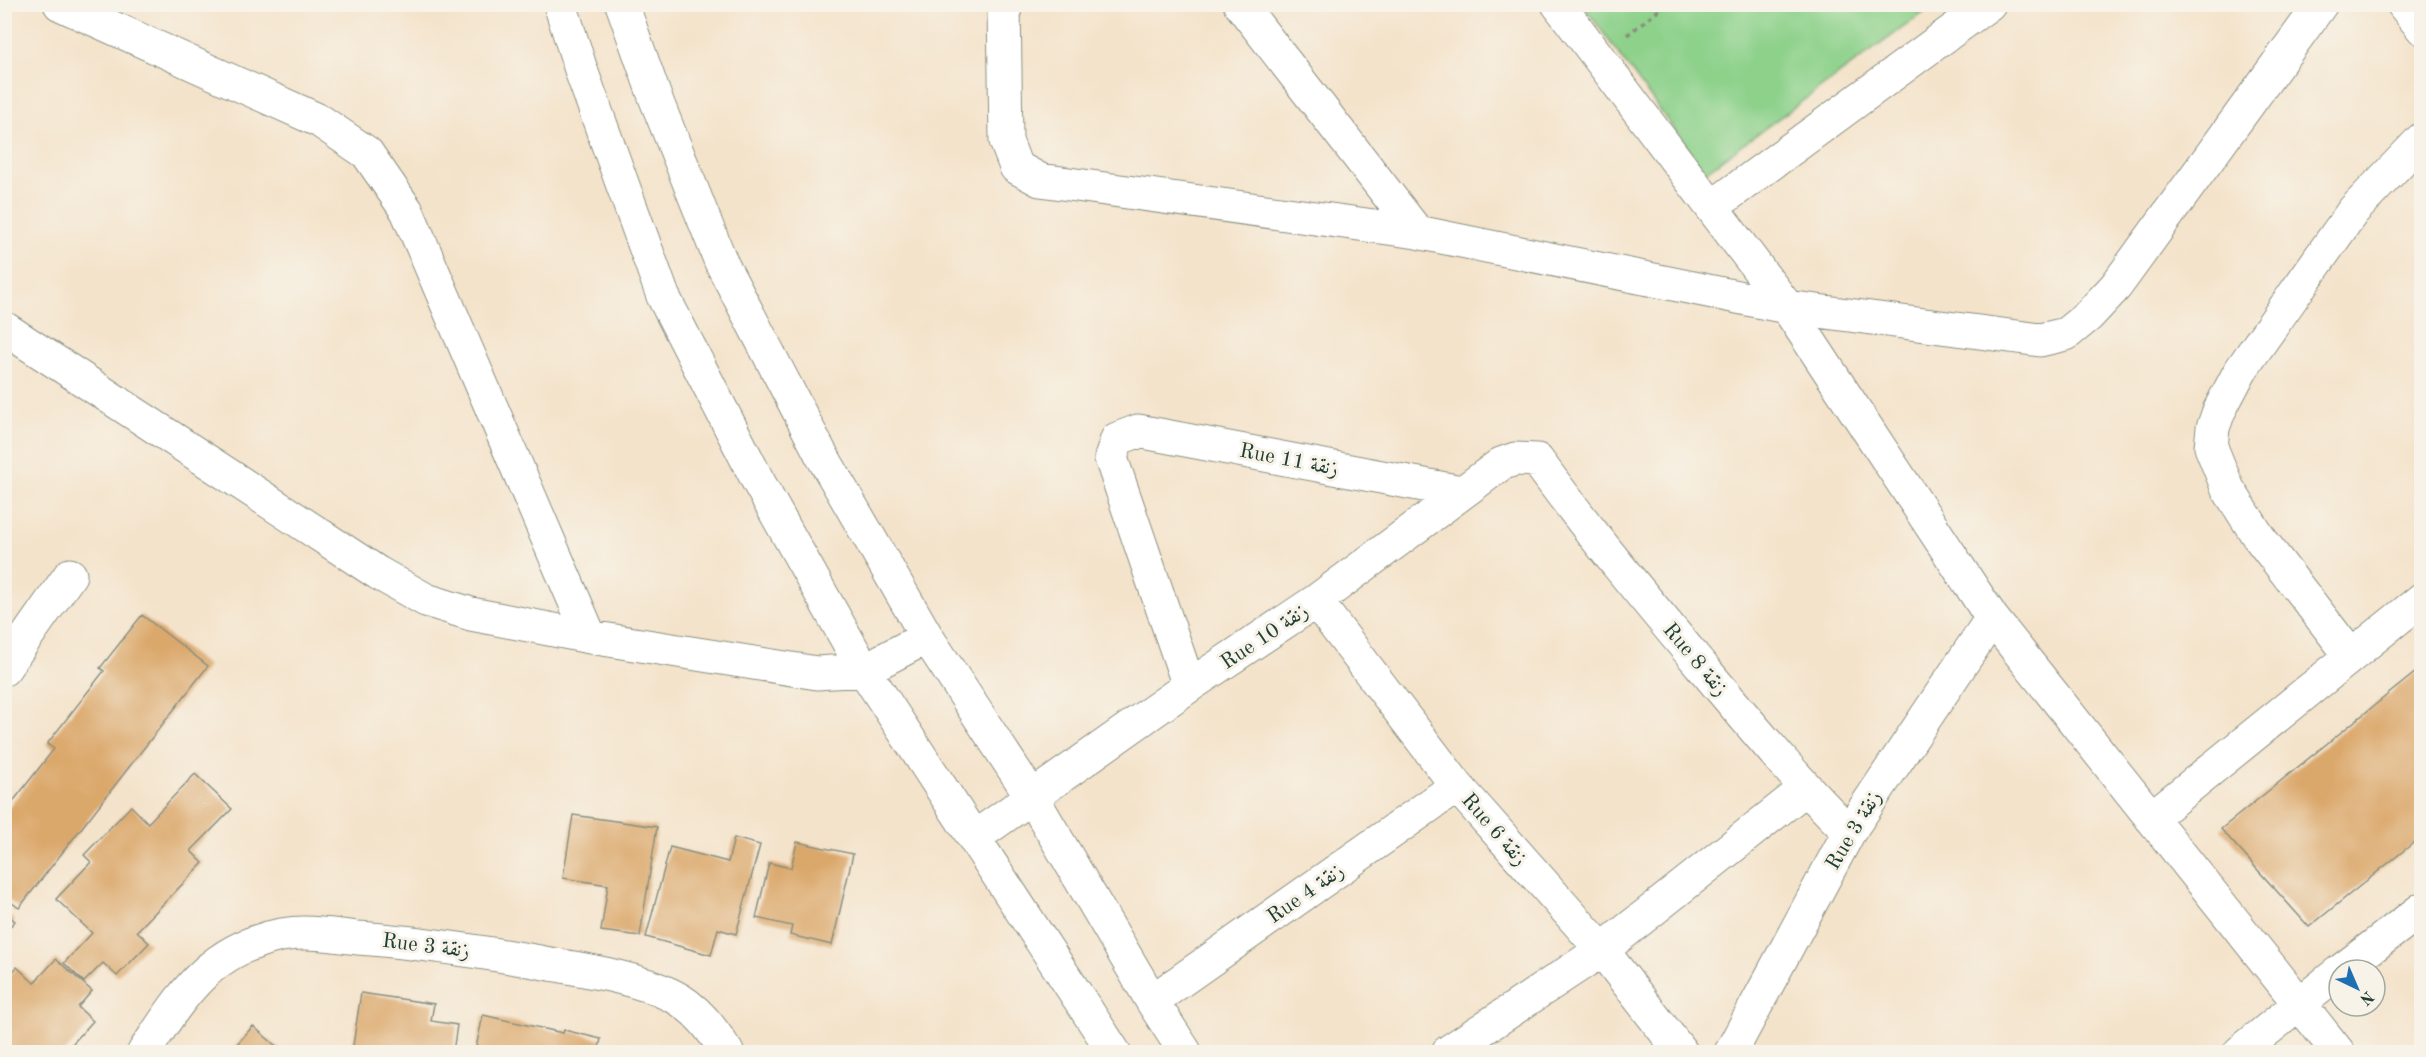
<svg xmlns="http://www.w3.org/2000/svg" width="2426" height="1057" font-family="'Old Standard TT',Amiri,serif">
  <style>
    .green { fill: #8dd18b; stroke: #568760; stroke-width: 1.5 }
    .building { fill: #dba86c }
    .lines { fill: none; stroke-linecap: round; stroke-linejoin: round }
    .street-casing { stroke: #8a9080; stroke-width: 35 }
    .path { stroke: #8a9080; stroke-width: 4; stroke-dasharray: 4.5 4.5; stroke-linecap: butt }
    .street { stroke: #fff; stroke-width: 33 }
    .labels { text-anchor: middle; stroke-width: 6; stroke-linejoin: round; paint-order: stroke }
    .street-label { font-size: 21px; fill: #1f3d34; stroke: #f7f3e8 }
  </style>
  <rect width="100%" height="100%" fill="#f7f3e8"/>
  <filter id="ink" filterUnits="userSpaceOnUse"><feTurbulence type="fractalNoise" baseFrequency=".0167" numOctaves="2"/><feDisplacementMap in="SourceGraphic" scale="12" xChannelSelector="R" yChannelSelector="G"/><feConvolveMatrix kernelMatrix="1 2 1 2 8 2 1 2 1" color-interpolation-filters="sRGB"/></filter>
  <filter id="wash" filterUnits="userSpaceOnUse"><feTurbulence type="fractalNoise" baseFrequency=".008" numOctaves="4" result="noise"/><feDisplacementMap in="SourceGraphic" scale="24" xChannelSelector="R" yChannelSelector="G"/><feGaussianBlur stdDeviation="1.35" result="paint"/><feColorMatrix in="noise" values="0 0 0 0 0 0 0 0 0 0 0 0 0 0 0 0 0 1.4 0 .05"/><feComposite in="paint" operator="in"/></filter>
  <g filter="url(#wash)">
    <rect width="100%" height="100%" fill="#f4e3cb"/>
    <!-- green -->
    <path class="green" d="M1583 5H1934L1705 172Z"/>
    <g id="blocks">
      <!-- building -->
      <path class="building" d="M142 615 208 666 19 908 4 897V813L54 749 47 744 104 671 100 668Z
        M2422 667V836L2309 927 2221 829Z
        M195 774 232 809 191 851 203 863 137 931 149 943 117 976 103 963 84 982 64 963 92 933 56 899 91 862 84 855 131 806 148 823Z
        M573 815 657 827 640 936 601 931 608 885 563 878Z
        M734 838 760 845 736 934 718 929 711 955 646 937 670 847 728 862Z
        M797 842 853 854 832 945 790 935 792 926 756 918 769 863 791 868Z
        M4 911 15 921 4 933Z
        M56 959 92 991 78 1007 93 1021 65 1052H4V981L17 967 34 983Z
        M361 993 434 1004 431 1021 457 1025 453 1052H352Z
        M483 1015 563 1033 564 1030 601 1039 598 1052H475Z
        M253 1026 283 1052H230Z"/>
    </g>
  </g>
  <g filter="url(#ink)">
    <use href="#blocks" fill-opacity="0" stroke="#8a9080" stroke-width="1.5"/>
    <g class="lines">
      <defs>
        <path id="street" d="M60 4 320 121 367 153 407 211 590 637
          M560 4 582 73 663 296 758 481 864 670 1114 1052
          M622 4 655 97 721 262 821 454 927 637 1032 797 1152 1001 1185 1052
          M1004 4 1006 141 1016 167 1040 180 1417 232 1787 307 2040 340 2066 334 2088 316 2116 286 2321 4
          M1240 4 1417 232
          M1558 4 1787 307 1992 618 2338 1052
          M2403 4 2422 28
          M1712 207 1989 4
          M4 328 378 573 426 600 471 614 590 637 817 673 864 670 927 637
          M1316 601 1457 786 1602 950 1681 1052
          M2351 656 2258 536 2228 489 2211 447 2213 428 2219 411 2240 371 2353 211 2422 139
          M4 669 70 575
          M1189 686 1111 458 1117 439 1138 431 1461 492
          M2151 818 2422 599
          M975 837 1189 686 1316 601 1501 464 1515 459 1537 460C1589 532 1647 601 1704 669 1751 725 1797 781 1849 832
          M2342 970 2422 909
          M1152 1001 1457 786
          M144 1052C176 1005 201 960 259 941 273 936 289 933 304 933 322 933 340 936 358 938 417 942 476 951 534 961 576 969 633 976 671 995 696 1007 712 1029 727 1052
          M1448 1052 1602 950 1805 789
          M1731 1052 1849 832 1992 618
          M2240 1052 2339 972"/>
      </defs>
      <!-- street casing -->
      <use href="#street" class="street-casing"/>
      <!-- path -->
      <path class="path" d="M1627 35 1667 4"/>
      <!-- street -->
      <use href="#street" class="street"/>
    </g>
  </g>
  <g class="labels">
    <!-- street labels -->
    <g class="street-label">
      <text transform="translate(1289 459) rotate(11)" y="7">Rue 11 زنقة</text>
      <text transform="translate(1264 636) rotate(-34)" y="7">Rue 10 زنقة</text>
      <text transform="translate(1696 659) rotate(50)" y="7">Rue 8 زنقة</text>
      <text transform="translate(1495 829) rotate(49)" y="7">Rue 6 زنقة</text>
      <text transform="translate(1853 830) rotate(-59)" y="7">Rue 3 زنقة</text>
      <text transform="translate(1305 893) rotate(-35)" y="7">Rue 4 زنقة</text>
      <text transform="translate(426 945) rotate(7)" y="7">Rue 3 زنقة</text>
    </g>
  </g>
  <!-- margin -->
  <rect width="2426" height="1057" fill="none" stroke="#f7f3e8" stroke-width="24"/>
  <!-- north arrow -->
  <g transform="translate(2357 988) rotate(136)"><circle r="28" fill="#f7f3e8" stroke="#a1aaa0" stroke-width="1.5"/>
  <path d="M0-4.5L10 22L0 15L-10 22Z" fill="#1f6fb2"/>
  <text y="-9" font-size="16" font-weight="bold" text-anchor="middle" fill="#1f3d34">N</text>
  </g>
</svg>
